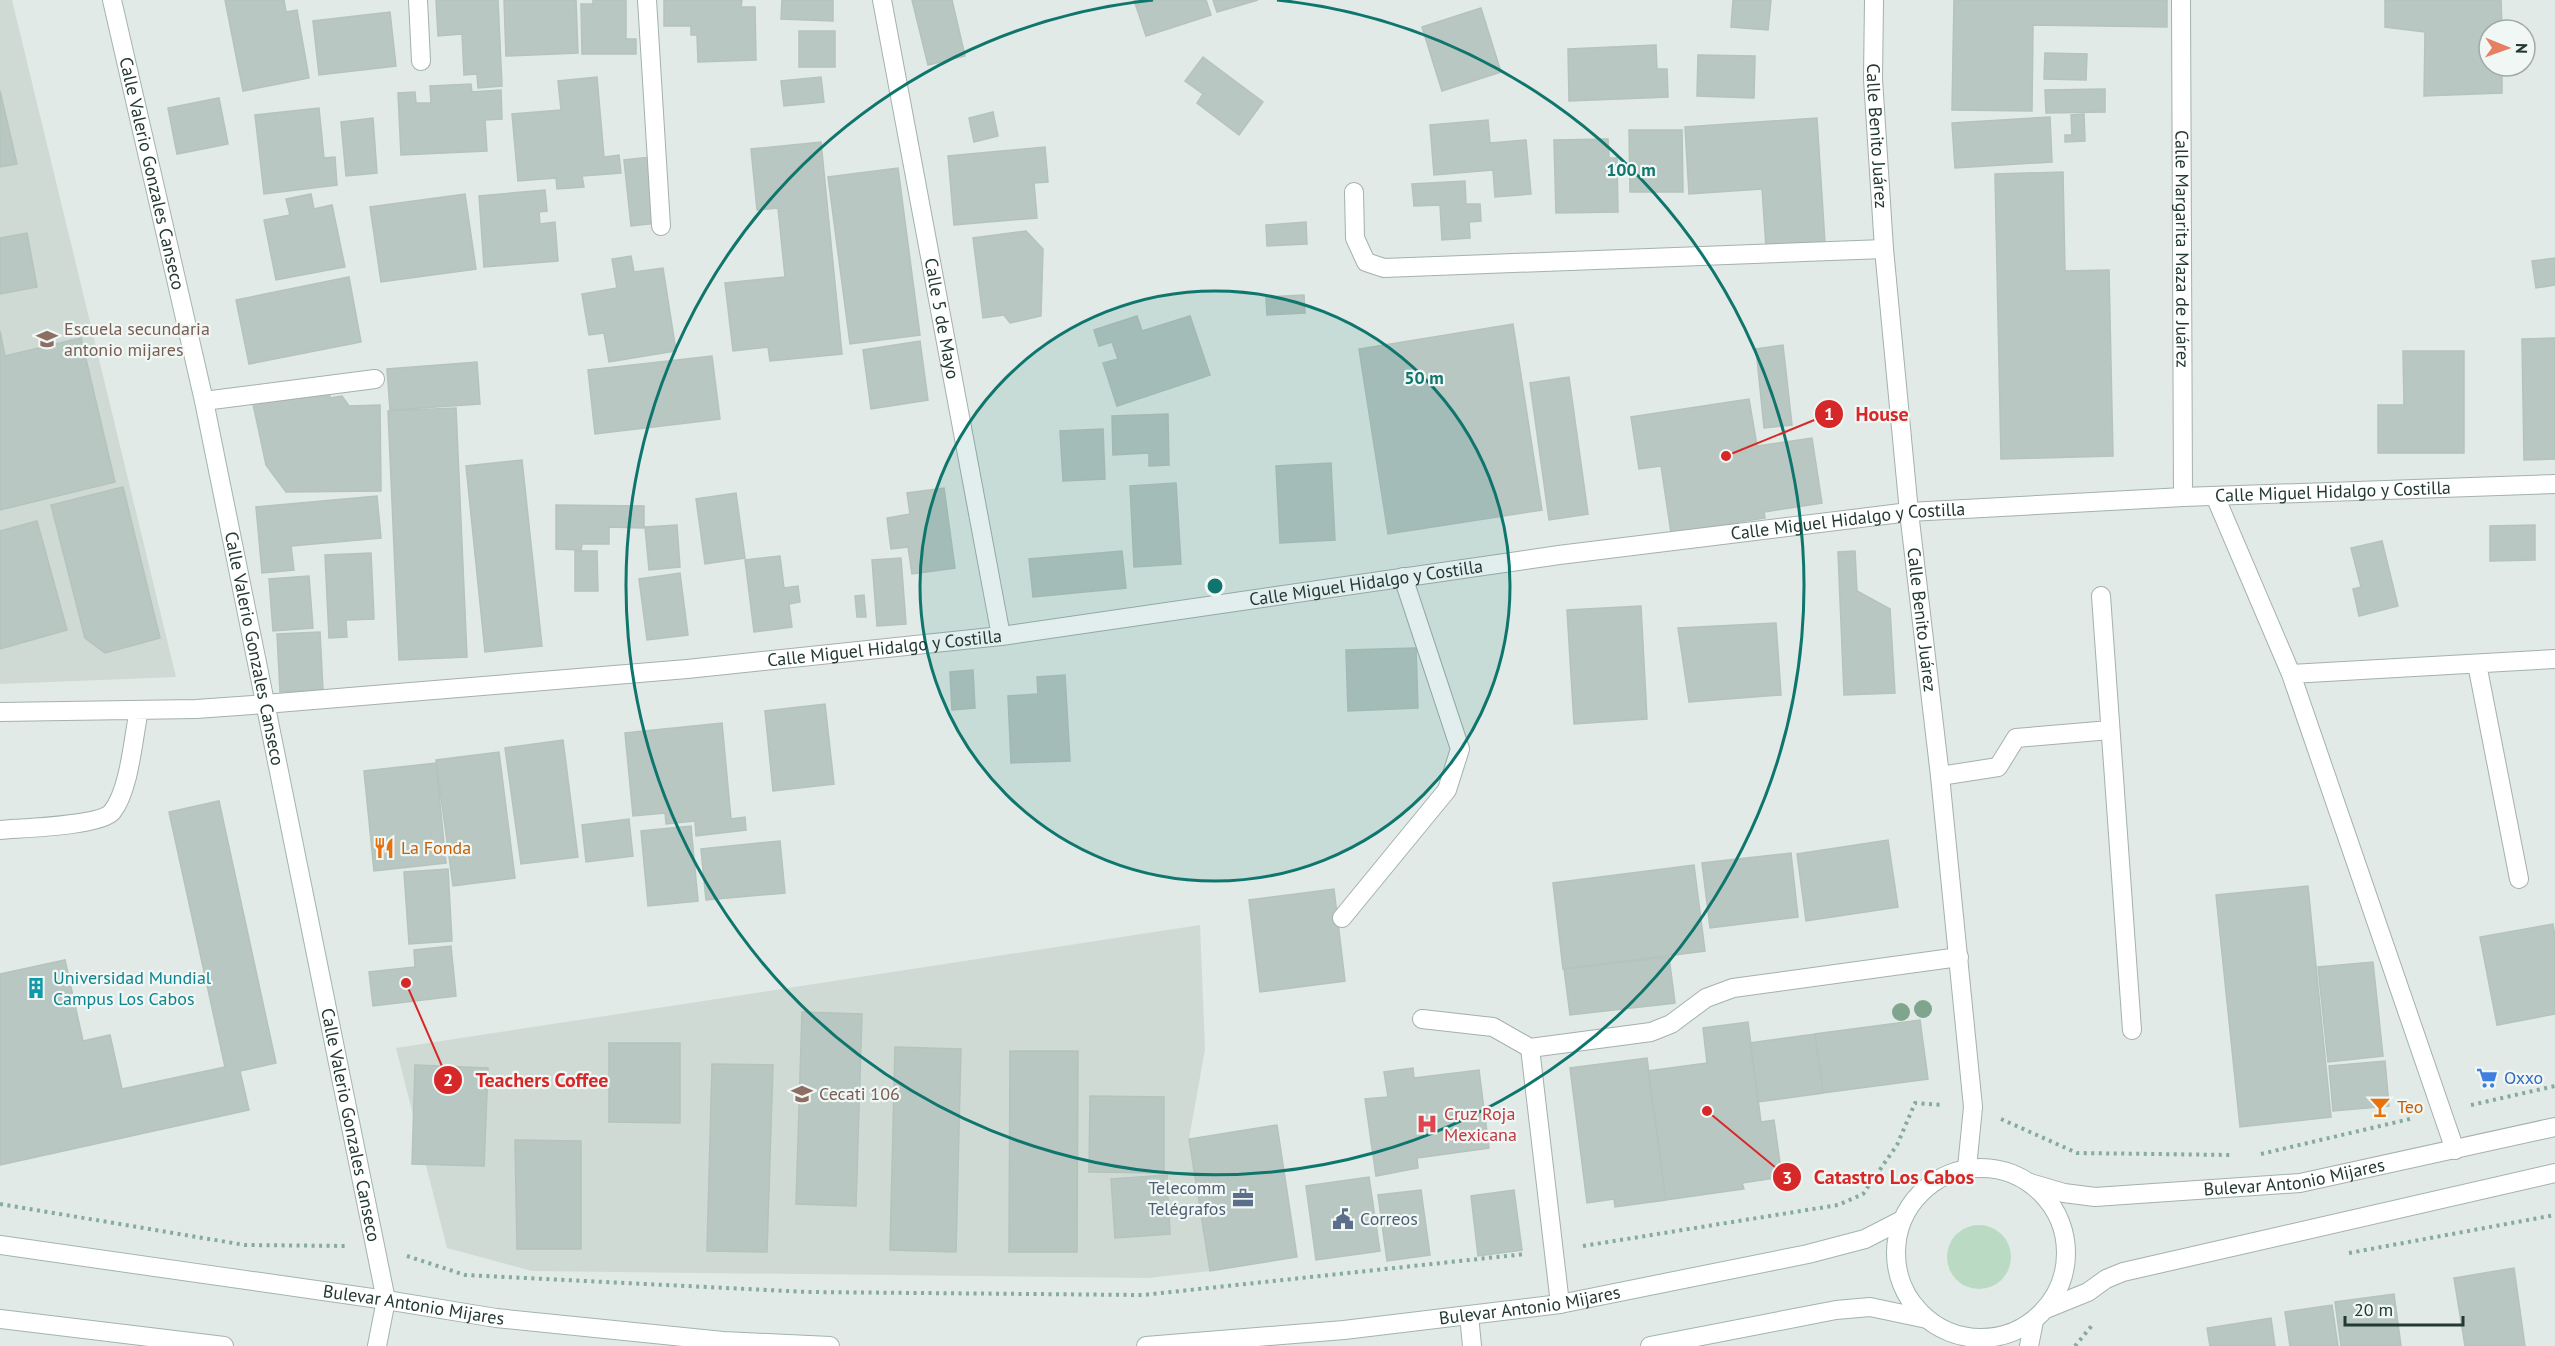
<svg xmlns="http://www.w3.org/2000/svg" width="2555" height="1346" font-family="'PT Sans',sans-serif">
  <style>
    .built { fill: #cfdad5 }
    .green { fill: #bbdac3 }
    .building { fill: #b9c7c2; stroke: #b4c3bc; stroke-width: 1.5 }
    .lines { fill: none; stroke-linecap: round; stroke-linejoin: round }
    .lane-casing { stroke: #a4b1ac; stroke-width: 20 }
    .street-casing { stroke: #a4b1ac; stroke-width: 20 }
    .secondary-casing { stroke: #a1b5ad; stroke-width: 20 }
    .path { stroke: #84ab9e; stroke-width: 4; stroke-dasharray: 3 4.5; stroke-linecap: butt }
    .lane { stroke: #fff; stroke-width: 18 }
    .street { stroke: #fff; stroke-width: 18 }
    .secondary { stroke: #fff; stroke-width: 18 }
    .tree { fill: #80a58e }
    .ring { fill: none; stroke: #0f766e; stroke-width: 3 }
    .labels { text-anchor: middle; stroke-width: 4.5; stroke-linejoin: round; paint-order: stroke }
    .street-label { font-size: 18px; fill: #233932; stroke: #f1f7f4 }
    .education-label { font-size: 18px; fill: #785e54; stroke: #f1f7f4; text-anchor: start }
    .food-label { font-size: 18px; fill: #c56008; stroke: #f1f7f4; text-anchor: start }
    .culture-label { font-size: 18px; fill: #0d838f; stroke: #f1f7f4; text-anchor: start }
    .shop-label { font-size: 18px; fill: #366cbe; stroke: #f1f7f4; text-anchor: start }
    .health-label { font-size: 18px; fill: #be3a42; stroke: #f1f7f4; text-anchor: start }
    .service-label { font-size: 18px; fill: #4e5e75; stroke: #f1f7f4; text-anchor: end }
    .centre { fill: #0f766e; stroke: #f1f7f4; stroke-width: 3 }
    .ring-label { font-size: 18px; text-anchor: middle; font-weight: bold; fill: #0f766e; stroke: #f1f7f4; stroke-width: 4.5; stroke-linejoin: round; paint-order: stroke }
    .leader { fill: none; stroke: #d62828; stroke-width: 2 }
    .callout-dot { fill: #d62828; stroke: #f1f7f4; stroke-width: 2 }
    .mark-label { font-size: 18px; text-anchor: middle; font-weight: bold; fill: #fff }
    .callout-label { font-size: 20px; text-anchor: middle; font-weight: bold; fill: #d62828; stroke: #f1f7f4; stroke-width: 4.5; stroke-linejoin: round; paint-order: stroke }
  </style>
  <rect width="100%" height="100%" fill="#e1eae6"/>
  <!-- built -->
  <path class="built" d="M0 0H12L176 677 0 684Z
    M1200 925 1205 1049 1189 1139 1210 1271 1148 1278 532 1271 447 1248 396 1048Z"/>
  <!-- green -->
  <path class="green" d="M1947 1257a32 32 0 1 1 64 0a32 32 0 1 1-64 0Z"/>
  <!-- building -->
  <path class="building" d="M225 0H284L286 12 297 10 309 78 243 91Z
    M436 0H498L502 86 478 88 477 74 464 75 462 34 438 36Z
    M504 0H576L578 53 506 56Z
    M593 0H626V39H636V54H582L581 4H593Z
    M664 0H742L741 7H755L756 60 698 62 697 35H691V26H664Z
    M782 0H833V21L781 19Z
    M912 0H952L965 56 928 65Z
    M1134 0H1206L1211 15 1146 36Z
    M1213 0H1258L1217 12Z
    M1733 0H1771L1768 30 1731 27Z
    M1954 0H2167V27L2033 25 2032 111 1952 110Z
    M2385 0H2501L2502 30H2489V66H2502V93L2424 96 2425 32 2385 27Z
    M1481 8 1501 72 1442 91 1422 27Z
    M390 12 396 66 319 75 313 21Z
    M799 31H835V67H799Z
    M1656 45 1657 69H1667L1668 97 1569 101 1568 49Z
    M2045 53 2087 54 2086 80 2044 79Z
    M1698 55 1755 56 1754 98 1697 96Z
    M1203 57 1263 102 1239 135 1197 103 1203 94 1185 81Z
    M597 77 604 157 619 155 621 173 582 176 584 187 557 189 556 178 518 181 512 114 561 110 558 81Z
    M821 77 824 102 784 106 781 81Z
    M471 84 472 92 501 90 502 119 485 120 487 151 401 155 398 93 415 92 416 103H431L430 86Z
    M2105 89V112L2046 113 2045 90Z
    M0 91 17 164 0 167Z
    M219 98 228 144 177 154 168 108Z
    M319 108 324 158 335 157 337 185 264 194 255 115Z
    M993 112 998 136 974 142 969 118Z
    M2084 114 2085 141 2065 142V135H2072L2071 115Z
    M2050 117 2052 162 1955 168 1952 123Z
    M373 118 377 173 346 176 341 122Z
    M1817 118 1825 243 1766 247 1762 189 1689 194 1685 127Z
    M1488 120 1490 143 1526 140 1531 194 1495 197 1493 170 1434 175 1430 125Z
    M1629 130H1682L1683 192H1630Z
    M1608 139 1609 158H1617L1618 212 1556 213 1554 140Z
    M821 142 842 354 770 361 768 347 733 351 725 283 785 277 778 208 757 210 751 149Z
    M1045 147 1048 182 1034 183 1037 218 954 225 948 156Z
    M651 157 657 223 631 226 624 160Z
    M898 168 920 335 850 344 828 177Z
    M2063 172 2065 271 2109 270 2113 456 2001 459 1995 174Z
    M1465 181 1466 204H1480L1481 221 1469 222 1470 238 1442 240 1440 205 1414 206 1412 184Z
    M545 190 547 211 539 212 540 224 555 222 558 261 484 267 479 196Z
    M311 194 314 209 332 205 345 267 276 280 264 220 290 215 286 199Z
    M465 194 476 269 381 282 370 207Z
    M1306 222 1307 244 1267 246 1266 225Z
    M1026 231 1043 249 1041 316 1010 323 1004 315 983 318 973 238Z
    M27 233 37 287 0 294V238Z
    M631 256 634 272 663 268 676 351 609 362 604 333 589 335 582 294 617 288 612 259Z
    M2555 258V285L2536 288 2532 261Z
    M349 277 361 342 249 364 236 300Z
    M1304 295 1305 313 1267 315 1266 297Z
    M1137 316 1142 331 1190 316 1210 375 1117 406 1103 363 1118 359 1112 342 1099 346 1094 330Z
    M1513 324 1542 510 1388 534 1359 349Z
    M0 331 5 356 81 338 115 482 0 510Z
    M2555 338V459L2524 460 2522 339Z
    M920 341 928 400 871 409 863 350Z
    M1783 345 1792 425 1764 428 1756 349Z
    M2403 351H2464V453H2378V405H2404Z
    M712 356 720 419 595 434 588 370Z
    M477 362 480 404 390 410 387 369Z
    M1569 377 1588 514 1549 520 1530 383Z
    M329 389 330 398 342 396 349 406 380 405 381 491 286 492 266 465 253 404Z
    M1749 399 1757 446 1812 438 1822 503 1764 512 1765 518 1671 533 1661 466 1639 469 1631 417Z
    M456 408 467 657 399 660 388 411Z
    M1168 414 1169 465 1149 466V453L1113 455 1112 416Z
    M1103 429 1105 479 1063 481 1060 431Z
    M522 460 542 646 485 652 466 466Z
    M1331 463 1335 540 1280 543 1276 466Z
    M1176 483 1181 564 1134 567 1130 486Z
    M123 487 160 638 105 653 85 638 51 505Z
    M944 488 955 568 912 574 908 547 891 549 887 518 910 514 907 493Z
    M736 493 745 558 705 564 696 499Z
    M377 496 381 538 291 546 294 570 262 573 256 507Z
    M556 505 644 506V528L609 527V544H582L581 550 556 549Z
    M37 521 67 630 0 649V531Z
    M677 525 680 567 649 570 645 527Z
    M2535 525V560L2490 561V526Z
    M2382 541 2398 606 2359 616 2353 589 2361 587 2351 548Z
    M575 551H597L598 591H575Z
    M1122 551 1126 588 1033 597 1029 559Z
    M1855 551 1857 591 1890 609 1895 693 1844 695 1838 552Z
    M371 553 374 619 346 620 347 637 329 638 325 555Z
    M780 556 784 588 798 586 800 602 789 604 792 627 754 632 745 560Z
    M901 558 906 624 877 626 872 560Z
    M680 573 688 635 647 640 639 579Z
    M309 576 313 628 273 631 269 579Z
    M864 595 866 617H857L855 596Z
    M1641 606 1647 719 1574 724 1567 610Z
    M1776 623 1781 695 1689 702 1678 628Z
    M320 632 323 690 280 692 277 634Z
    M1416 648 1418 708 1348 711 1346 650Z
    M973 670 975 708 952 710 950 672Z
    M1065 675 1070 761 1011 763 1008 696 1038 694 1037 677Z
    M825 704 834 784 773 791 765 711Z
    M722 723 731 819 745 817 746 830 696 836 695 821 666 824 665 813 633 816 625 733Z
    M563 740 578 857 521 864 505 748Z
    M499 752 515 878 453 886 436 760Z
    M436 763 446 863 374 871 364 771Z
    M219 801 276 1063 240 1071 249 1110 0 1165V974L65 960 83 1041 110 1035 122 1089 225 1067 169 812Z
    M629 819 633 856 586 862 582 825Z
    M691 826 698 901 648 906 641 831Z
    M1888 840 1898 907 1806 921 1797 854Z
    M780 841 785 893 706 900 701 849Z
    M1791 853 1798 917 1710 928 1702 863Z
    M1694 865 1705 951 1563 969 1553 883Z
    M448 869 452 941 409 944 404 872Z
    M2308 886 2331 1117 2240 1127 2216 895Z
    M1334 889 1345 981 1260 992 1249 900Z
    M2553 924 2555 937V1014L2497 1025 2480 937Z
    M451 946 456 996 373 1006 369 972 415 967 414 950Z
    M1669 957 1675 1003 1570 1015 1564 969Z
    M2373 962 2383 1056 2328 1062 2318 967Z
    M802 1012 862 1014 856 1206 796 1204Z
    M1920 1020 1928 1079 1823 1093 1815 1034Z
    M1748 1022 1761 1122 1774 1120 1782 1177 1742 1183 1744 1189 1666 1200 1648 1071 1707 1063 1703 1028Z
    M1815 1034 1823 1093 1758 1102 1750 1043Z
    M609 1043H680V1123L609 1122Z
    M895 1047 961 1049 956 1252 890 1250Z
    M1010 1051H1078L1077 1252H1009Z
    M1647 1058 1666 1200 1615 1207 1614 1199 1587 1203 1570 1068Z
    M2385 1061 2389 1106 2333 1111 2329 1066Z
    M712 1064 773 1065 767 1252 707 1251Z
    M415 1065 488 1068 484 1166 412 1164Z
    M1413 1068 1414 1078 1479 1070 1489 1148 1417 1158 1418 1168 1376 1176 1365 1099 1388 1097 1384 1072Z
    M1090 1096 1164 1097V1173L1089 1172Z
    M1277 1125 1297 1257 1210 1271 1189 1139Z
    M515 1140 581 1141V1249H517Z
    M1167 1175 1170 1234 1115 1238 1111 1179Z
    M1369 1177 1380 1251 1316 1260 1306 1186Z
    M1421 1190 1430 1255 1387 1261 1378 1195Z
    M1514 1190 1522 1250 1478 1256 1471 1196Z
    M2514 1268 2525 1346H2465L2454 1278Z
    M2394 1294 2401 1346H2341L2335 1302Z
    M2332 1305 2338 1346H2290L2285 1312Z
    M2271 1318 2275 1346H2210L2207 1328Z"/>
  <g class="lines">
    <defs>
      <path id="lane" d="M2215 496 2291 674 2455 1150
        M2101 596 2132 1030
        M2477 664 2519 879
        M2291 674 2555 659
        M0 712 196 709 265 704
        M1940 776 1998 767 2016 738 2110 730
        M0 830C21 828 100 826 112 812 130 789 133 738 139 710"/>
      <g id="street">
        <path d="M418 0 421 61"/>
        <path d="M647 0 661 226"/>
        <path id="s1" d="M882 0 1001 636"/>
        <path id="s2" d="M1874 0 1873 79 1884 249 1909 512 1940 776 1973 1107 1967 1168"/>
        <path id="s3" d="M2181 0 2183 497"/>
        <path d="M1354 192 1355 238 1366 262 1384 268 1884 249"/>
        <path d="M204 401 375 379"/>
        <path id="s4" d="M265 704 687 669 1001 636 1559 555 1909 512 2183 497 2555 484"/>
        <path d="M1342 918 1447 790 1460 749 1403 577"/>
        <path d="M1422 1019 1493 1027 1530 1048 1651 1032 1671 1024 1706 998 1733 988 1959 957"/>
        <path d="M1530 1048 1560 1304"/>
        <path id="s5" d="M2030 1183 2064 1193 2095 1197 2300 1183 2555 1127"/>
        <path d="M2046 1309 2088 1292 2106 1279 2123 1272 2555 1173"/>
      </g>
      <g id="secondary">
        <path id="s6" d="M112 0 204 401 386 1300 377 1346"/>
        <circle cx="1981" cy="1253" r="85"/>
        <path id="s7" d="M0 1245 386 1300 496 1318 723 1341 830 1346"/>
        <path d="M1469 1315 1472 1346"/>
        <path d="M0 1319 224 1346"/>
        <path id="s8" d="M1146 1346 1344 1330 1560 1304 1808 1254 1865 1239 1902 1220"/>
        <path d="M1650 1346 1836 1310 1870 1307 1927 1319"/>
        <path d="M2029 1346 2034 1321"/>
      </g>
    </defs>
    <!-- lane casing -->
    <use href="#lane" class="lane-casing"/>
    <!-- street casing -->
    <use href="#street" class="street-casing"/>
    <!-- secondary casing -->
    <use href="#secondary" class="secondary-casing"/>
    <!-- path -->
    <path class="path" d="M2471 1105 2555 1086
      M2001 1119 2077 1153 2230 1155
      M2261 1154 2414 1118
      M0 1204 245 1245 347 1246
      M1583 1246 1838 1205 1863 1194 1897 1145 1915 1103 1942 1105
      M2349 1253 2555 1215
      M407 1256 465 1275 807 1292 1143 1295 1525 1254
      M2075 1346 2094 1323"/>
    <!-- lane -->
    <use href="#lane" class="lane"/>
    <!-- street -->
    <use href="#street" class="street"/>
    <!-- secondary -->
    <use href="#secondary" class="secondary"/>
  </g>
  <!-- trees -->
  <g class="tree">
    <circle cx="1923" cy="1009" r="9"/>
    <circle cx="1901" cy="1012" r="9"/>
  </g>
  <!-- distance rings -->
  <circle cx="1215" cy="586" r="295" fill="#0f766e" fill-opacity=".12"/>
  <g class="ring">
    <circle cx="1215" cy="586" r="295"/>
    <path d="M1277 0A589 589 0 1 1 1153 0"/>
  </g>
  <!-- icons -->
  <defs>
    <symbol id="school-bare" viewBox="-9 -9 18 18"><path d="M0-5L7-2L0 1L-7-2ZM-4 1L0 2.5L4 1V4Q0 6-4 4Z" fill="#8d6e63" stroke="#f1f7f4" stroke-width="2.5" paint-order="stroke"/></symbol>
    <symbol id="restaurant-bare" viewBox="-9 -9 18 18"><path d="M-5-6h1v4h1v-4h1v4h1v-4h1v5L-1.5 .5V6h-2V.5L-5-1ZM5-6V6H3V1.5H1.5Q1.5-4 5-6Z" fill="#e8710a" stroke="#f1f7f4" stroke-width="2.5" paint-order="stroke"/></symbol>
    <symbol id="building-bare" viewBox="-9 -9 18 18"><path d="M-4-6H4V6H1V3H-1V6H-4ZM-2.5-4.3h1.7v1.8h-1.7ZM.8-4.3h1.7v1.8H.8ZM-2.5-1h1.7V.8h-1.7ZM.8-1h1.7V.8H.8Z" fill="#0f9aa8" stroke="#f1f7f4" stroke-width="2.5" paint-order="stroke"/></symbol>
    <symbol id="supermarket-bare" viewBox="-9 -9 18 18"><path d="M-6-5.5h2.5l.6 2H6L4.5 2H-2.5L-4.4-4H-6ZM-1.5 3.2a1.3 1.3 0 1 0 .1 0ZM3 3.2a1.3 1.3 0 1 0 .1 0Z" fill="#3f7fe0" stroke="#f1f7f4" stroke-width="2.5" paint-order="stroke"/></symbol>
    <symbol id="university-bare" viewBox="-9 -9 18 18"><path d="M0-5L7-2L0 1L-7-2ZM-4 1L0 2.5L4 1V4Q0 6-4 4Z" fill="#8d6e63" stroke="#f1f7f4" stroke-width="2.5" paint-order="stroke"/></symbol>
    <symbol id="bar-bare" viewBox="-9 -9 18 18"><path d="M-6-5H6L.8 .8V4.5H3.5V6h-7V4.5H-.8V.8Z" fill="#e8710a" stroke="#f1f7f4" stroke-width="2.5" paint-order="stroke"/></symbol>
    <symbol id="hospital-bare" viewBox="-9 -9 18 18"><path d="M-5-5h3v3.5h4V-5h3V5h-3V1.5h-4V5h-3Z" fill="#e0444e" stroke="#f1f7f4" stroke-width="2.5" paint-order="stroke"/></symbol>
    <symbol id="office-bare" viewBox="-9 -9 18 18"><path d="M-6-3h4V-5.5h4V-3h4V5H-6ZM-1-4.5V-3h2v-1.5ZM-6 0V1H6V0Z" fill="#5c6f8a" stroke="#f1f7f4" stroke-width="2.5" paint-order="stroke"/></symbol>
    <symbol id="civic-bare" viewBox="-9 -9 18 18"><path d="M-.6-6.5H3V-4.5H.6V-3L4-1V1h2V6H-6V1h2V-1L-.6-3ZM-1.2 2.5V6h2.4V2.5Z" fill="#5c6f8a" stroke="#f1f7f4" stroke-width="2.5" paint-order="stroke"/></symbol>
  </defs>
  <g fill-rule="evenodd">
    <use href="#school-bare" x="32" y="324" width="30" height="30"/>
    <use href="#restaurant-bare" x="369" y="833" width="30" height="30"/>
    <use href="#building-bare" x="21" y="973" width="30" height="30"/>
    <use href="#supermarket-bare" x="2472" y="1063" width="30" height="30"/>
    <use href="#university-bare" x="787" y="1079" width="30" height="30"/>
    <use href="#bar-bare" x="2365" y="1092" width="30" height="30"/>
    <use href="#hospital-bare" x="1412" y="1109" width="30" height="30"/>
    <use href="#office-bare" x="1228" y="1183" width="30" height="30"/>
    <use href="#civic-bare" x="1328" y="1204" width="30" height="30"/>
  </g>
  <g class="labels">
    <!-- street labels -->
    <g class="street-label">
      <text dy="6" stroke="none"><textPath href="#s2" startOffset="136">Calle Benito Juárez</textPath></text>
      <text dy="6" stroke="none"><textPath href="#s6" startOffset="178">Calle Valerio Gonzales Canseco</textPath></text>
      <text dy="6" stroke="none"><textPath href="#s3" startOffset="249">Calle Margarita Maza de Juárez</textPath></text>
      <text dy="6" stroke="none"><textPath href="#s1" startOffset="324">Calle 5 de Mayo</textPath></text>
      <text dy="6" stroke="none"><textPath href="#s4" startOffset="2080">Calle Miguel Hidalgo y Costilla</textPath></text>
      <text dy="6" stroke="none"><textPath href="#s4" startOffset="1594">Calle Miguel Hidalgo y Costilla</textPath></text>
      <text dy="6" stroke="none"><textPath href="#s4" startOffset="1108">Calle Miguel Hidalgo y Costilla</textPath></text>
      <text dy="6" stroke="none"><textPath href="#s2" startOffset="622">Calle Benito Juárez</textPath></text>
      <text dy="6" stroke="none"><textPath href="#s4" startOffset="622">Calle Miguel Hidalgo y Costilla</textPath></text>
      <text dy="6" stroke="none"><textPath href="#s6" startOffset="664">Calle Valerio Gonzales Canseco</textPath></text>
      <text dy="6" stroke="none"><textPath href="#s6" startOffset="1150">Calle Valerio Gonzales Canseco</textPath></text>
      <text dy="6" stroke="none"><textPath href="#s5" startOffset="267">Bulevar Antonio Mijares</textPath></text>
      <text dy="6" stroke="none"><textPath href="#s7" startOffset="418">Bulevar Antonio Mijares</textPath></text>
      <text dy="6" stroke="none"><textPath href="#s8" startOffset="386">Bulevar Antonio Mijares</textPath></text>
    </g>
    <!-- education labels -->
    <g class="education-label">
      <text x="64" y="335">Escuela secundaria<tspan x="64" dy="21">antonio mijares</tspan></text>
      <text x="819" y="1100">Cecati 106</text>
    </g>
    <!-- food labels -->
    <g class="food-label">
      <text x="401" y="854">La Fonda</text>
      <text x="2397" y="1113">Teo</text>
    </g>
    <!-- culture labels -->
    <g class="culture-label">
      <text x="53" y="984">Universidad Mundial<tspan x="53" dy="21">Campus Los Cabos</tspan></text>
    </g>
    <!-- shop labels -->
    <g class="shop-label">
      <text x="2504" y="1084">Oxxo</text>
    </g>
    <!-- health labels -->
    <g class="health-label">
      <text x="1444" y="1120">Cruz Roja<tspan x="1444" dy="21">Mexicana</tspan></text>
    </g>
    <!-- service labels -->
    <g class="service-label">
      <text x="1226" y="1194">Telecomm<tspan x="1226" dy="21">Telégrafos</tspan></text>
      <text x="1360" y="1225" text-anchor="start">Correos</text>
    </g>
  </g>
  <circle cx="1215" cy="586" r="9" class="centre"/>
  <g class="ring-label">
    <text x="1631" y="176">100 m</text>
    <text x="1424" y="384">50 m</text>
  </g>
  <!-- callouts -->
  <path class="leader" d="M1726 456L1829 414M406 983L448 1080M1707 1111L1787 1177"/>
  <g class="callout-dot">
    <circle cx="1726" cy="456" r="6"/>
    <circle cx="406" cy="983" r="6"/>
    <circle cx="1707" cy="1111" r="6"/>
    <circle cx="1829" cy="414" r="15"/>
    <circle cx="448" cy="1080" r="15"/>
    <circle cx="1787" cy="1177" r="15"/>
  </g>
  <g class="mark-label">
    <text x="1829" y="420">1</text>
    <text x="448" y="1086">2</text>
    <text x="1787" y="1184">3</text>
  </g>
  <g class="callout-label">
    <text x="1882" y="421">House</text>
    <text x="542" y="1087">Teachers Coffee</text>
    <text x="1894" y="1184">Catastro Los Cabos</text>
  </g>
  <!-- north arrow -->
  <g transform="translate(2507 48) rotate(91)"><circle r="28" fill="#f1f7f4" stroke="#9faba6" stroke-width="1.5"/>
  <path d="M0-4.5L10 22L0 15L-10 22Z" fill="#e68063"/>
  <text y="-9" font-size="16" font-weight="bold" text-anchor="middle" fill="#233932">N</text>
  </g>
  <!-- scale -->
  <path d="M2345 1316v9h118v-9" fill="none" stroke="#233932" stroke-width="3"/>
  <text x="2354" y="1316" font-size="18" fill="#233932" stroke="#f1f7f4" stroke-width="4.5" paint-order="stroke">20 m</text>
</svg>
